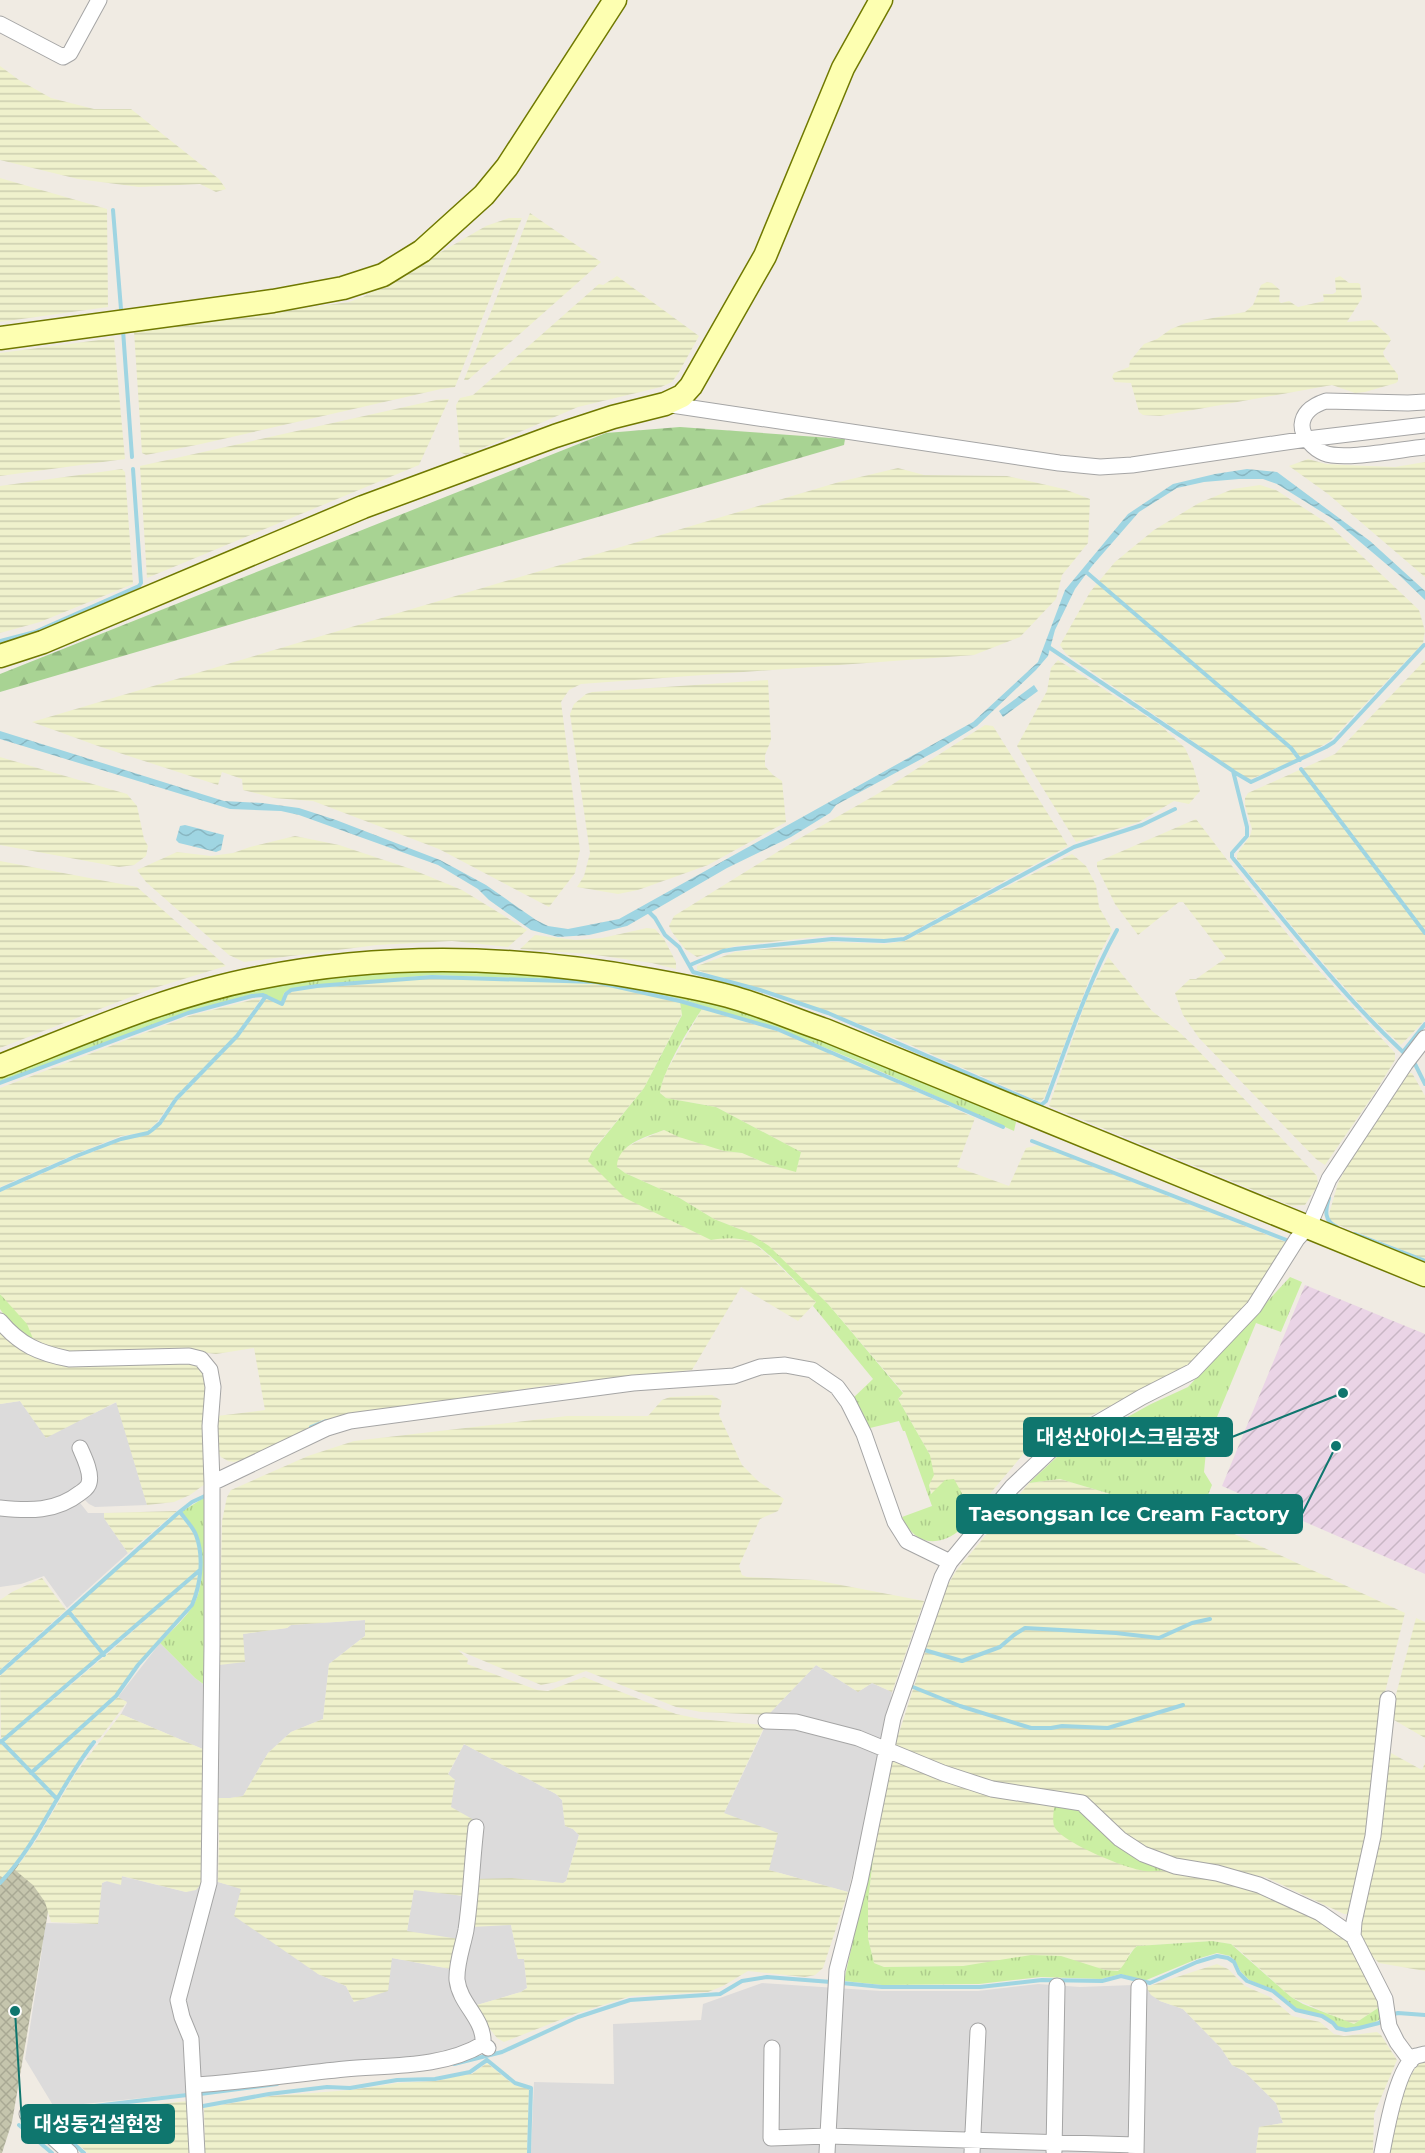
<svg xmlns="http://www.w3.org/2000/svg" width="1425" height="2153" font-family="Montserrat,'Noto Sans KR',sans-serif">
  <style>
    .residential { fill: #dcdbdb }
    .industrial { fill: url(#industrial-furrows) }
    .construction { fill: url(#construction-cross-hatch) }
    .farmland { fill: url(#farmland-rules) }
    .grass { fill: url(#grass-tufts) }
    .forest { fill: url(#forest-firs) }
    .water { fill: url(#water-waves) }
    .lines { fill: none; stroke-linecap: round; stroke-linejoin: round }
    .stream { stroke: #9fd5e2; stroke-width: 4 }
    .street-casing { stroke: #a5a5a5; stroke-width: 17 }
    .secondary-casing { stroke: #707900; stroke-width: 25 }
    .street { stroke: #fff; stroke-width: 15 }
    .secondary { stroke: #fdffb1; stroke-width: 22 }
    .leader { fill: none; stroke: #0f766e; stroke-width: 2 }
    .callout-dot { fill: #0f766e; stroke: #fff; stroke-width: 2 }
    .callout { fill: #0f766e; stroke: #0f766e; stroke-width: 2 }
    .callout-label { font-size: 20px; text-anchor: middle; font-weight: bold; fill: #fff }
  </style>
  <defs>
    <pattern id="industrial-furrows" width="10" height="10" patternUnits="userSpaceOnUse" patternTransform="scale(1.5)"><rect width="10" height="10" fill="#ead4e6"/><path d="M-1 1l2-2M0 10L10 0M9 11l2-2" fill="none" stroke="#c8b6c5"/></pattern>
    <pattern id="construction-cross-hatch" width="8" height="8" patternUnits="userSpaceOnUse" patternTransform="scale(1.5)"><rect width="8" height="8" fill="#c5c5ad"/><path d="M0 0l8 8M0 8l8-8" fill="none" stroke="#a9a994"/></pattern>
    <pattern id="farmland-rules" width="6" height="5" patternUnits="userSpaceOnUse" patternTransform="scale(1.5)"><rect width="6" height="5" fill="#eff1cc"/><path d="M0 2.5h6" fill="none" stroke="#ccceaf"/></pattern>
    <pattern id="grass-tufts" width="24" height="20" patternUnits="userSpaceOnUse" patternTransform="scale(1.5)"><rect width="24" height="20" fill="#cbefa3"/><path d="M3 7l-1-3M5 7V3M7 7l1-3M15 17l-1-3M17 17v-4M19 17l1-3" fill="none" stroke="#aecc8c"/></pattern>
    <pattern id="forest-firs" width="22" height="20" patternUnits="userSpaceOnUse" patternTransform="scale(1.5)"><rect width="22" height="20" fill="#a8d393"/><path d="M5 1l3.5 6h-7zM16 11l3.5 6h-7z" fill="#90b57e"/></pattern>
    <pattern id="water-waves" width="16" height="10" patternUnits="userSpaceOnUse" patternTransform="scale(1.5)"><rect width="16" height="10" fill="#9fd5e2"/><path d="M0 5q4-4 8 0t8 0" fill="none" stroke="#88b6c1"/></pattern>
  </defs>
  <rect width="100%" height="100%" fill="#f0ebe3"/>
  <!-- residential -->
  <path class="residential" d="M20 1401 46 1437 117 1402 147 1505 95 1507 89 1504 77 1492 49 1505 0 1504V1404Z
    M77 1499 88 1513H104V1518L128 1553 67 1608 44 1576 21 1584 0 1587V1513Z
    M365 1620V1636L329 1664 323 1719 291 1732 268 1753 243 1796 230 1798H216L219 1665 242 1634 287 1628 291 1625Z
    M160 1643 195 1678 206 1686 205 1750 121 1714 127 1703 118 1697Z
    M816 1665 858 1692 872 1683 892 1692 882 1754 848 1892 769 1870 724 1813 763 1731 768 1715Z
    M464 1744 556 1794 562 1800 565 1826 573 1829 579 1835 566 1881 563 1884 512 1878 511 1925 518 1959H524L527 1988 521 1992 477 2005V2039L456 2051 191 2093 54 2107 25 2059 42 1950 44 1923 97 1924 102 1883 121 1876 186 1892 201 1884 218 1882 241 1888 318 1974 346 1986 354 2002 392 1958 450 1969 407 1931 414 1889 464 1896 450 1807 455 1780 448 1775Z
    M762 1983 881 1991H978L1038 1984 1080 1987 1133 1985 1146 1987 1160 2001 1183 2009 1221 2048 1232 2065 1244 2071 1276 2103 1283 2123 1259 2127 1256 2153H531L534 2082 614 2084 613 2024 701 2020 703 2004Z"/>
  <!-- industrial -->
  <path class="industrial" d="M1305 1285 1425 1334V1574L1222 1486Z"/>
  <!-- construction -->
  <path class="construction" d="M0 1858 29 1867 50 1900 12 2122 2 2153H0Z"/>
  <!-- farmland -->
  <path class="farmland" d="M0 66 19 80 51 98 94 109H131L219 179 226 189 216 192 200 184 139 187 78 179 0 160Z
    M0 178 107 209 108 307 0 322Z
    M530 213 601 262 468 380H464Z
    M509 218H522L455 387 441 389 201 444 146 455 142 453 134 331 349 302 363 297 486 226Z
    M617 276 699 336 679 372 672 382 661 387 578 407 466 455 460 452 456 405 460 398 473 395 599 284 603 285Z
    M1340 276 1349 283H1358L1360 284 1362 298 1347 322 1371 320 1389 336 1391 340 1383 352 1384 356 1398 375V381L1396 383 1365 392 1355 393 1332 385 1160 416 1143 415 1139 412 1131 383 1115 382 1112 377 1114 373 1129 367 1130 361 1144 344 1157 339 1171 329 1186 323 1245 312 1253 305 1261 285 1267 282 1272 283 1280 290 1279 301 1281 303 1289 301 1298 307 1324 301 1323 294H1333L1336 292 1335 278Z
    M114 338 125 459 0 476V353Z
    M449 399 419 465 147 578 140 466 436 400Z
    M1308 459 1326 464 1344 465 1395 467 1425 462V577L1328 494 1289 466Z
    M898 468 924 475 1007 476 1064 489 1090 499 1088 543 1062 575 1056 599 1020 637 974 655 581 684 569 690 561 702 580 850 575 873 549 907 439 849 313 801 274 798 243 790 242 779 222 772 218 785 98 746 32 722 839 482Z
    M122 469 125 472 133 584 40 622 0 633V486Z
    M1260 485 1276 490 1327 523 1419 610 1425 631 1423 643 1330 741 1306 755 1249 780 1066 654 1060 645 1090 592 1115 562 1154 530 1199 503 1233 489Z
    M1058 660 1160 725 1185 748 1193 766 1200 791 1189 804 1174 801 1139 822 1076 842 1017 746 1047 691 1051 668Z
    M1425 660V1020L1401 1045 1371 1017 1309 947 1237 859V854L1250 836 1252 829 1245 805V798L1248 793 1335 754Z
    M768 680 771 740 765 755V766L773 775 782 781 786 822 708 865 638 890 618 894 577 887 584 876 590 853 570 714 574 704 586 694 592 692Z
    M985 725 993 726 1068 846 905 936 885 939 832 935 735 946 697 957 685 949 672 932 669 926 674 916 795 841 879 793Z
    M0 757 127 794 137 806 144 839 148 846 146 856 134 865 119 867 0 845Z
    M1196 819 1228 861 1302 952 1395 1053V1060L1374 1094 1325 1165 1316 1159 1199 1038 1183 1015 1175 993 1190 979H1196L1226 958 1183 902H1179L1138 935 1115 904 1097 867V862Z
    M295 836 339 845 411 869 462 890 527 930 508 947 452 941 377 945 244 962 229 955 146 882 137 870 177 852 211 856 233 853 250 847Z
    M1072 854 1086 866 1096 885 1099 907 1112 930 1098 957 1044 1098 1040 1102 897 1039 829 1012 697 970V966L735 952 832 942 886 944 905 941 973 904Z
    M0 861 137 887 226 966 151 989 0 1048Z
    M647 928 655 929 664 939 676 962V969L652 963 589 954 520 949 535 935 576 940 602 938Z
    M1108 957 1152 1011 1178 1031 1196 1048 1317 1176 1318 1185 1305 1205 1292 1206 1049 1106 1088 995Z
    M432 978 595 983 680 1002 682 1014 644 1088 592 1151 711 1240 725 1237 751 1241 768 1255 816 1302 798 1321 741 1287 692 1370 550 1385 322 1420 289 1439 246 1459 234 1462 228 1461 221 1457 216 1449 217 1416 265 1410 254 1348 216 1354 170 1348 69 1354 36 1346 0 1294V1192L80 1157 122 1140 149 1134 153 1131 178 1100 239 1036 266 998 283 1005 287 996 291 992 317 988Z
    M255 999H261L236 1035 175 1097 158 1121 147 1132 121 1136 78 1153 0 1187V1088L189 1016Z
    M702 1009 777 1031 853 1063 975 1118 957 1167 1009 1186 1026 1148 1038 1145 1288 1243 1250 1302 1188 1367 1036 1443 1026 1451 977 1509H970L932 1494 929 1485 930 1455 898 1399 903 1392 828 1304 747 1232 714 1219 678 1197 625 1173 617 1167V1158L624 1149 636 1142 664 1130 724 1151 742 1153 770 1165 796 1171 801 1152 716 1107 666 1098 660 1093 661 1086 666 1072Z
    M1409 1073H1412L1425 1096V1259L1336 1224 1330 1220 1329 1214 1338 1183 1346 1168Z
    M0 1325 31 1351 188 1359 203 1371 208 1386 205 1484 190 1495 174 1502 147 1505 116 1402 46 1438 20 1401 0 1404Z
    M712 1395 722 1401 719 1415 742 1465 758 1481 784 1499 778 1511 760 1519 739 1566 742 1575 747 1577 815 1580 924 1601 892 1692 872 1683 858 1692 816 1665 768 1715 701 1712 676 1707 586 1671 556 1682 541 1685 458 1650 468 1659 467 1664 537 1690 548 1691 584 1677 676 1714 700 1719 765 1725 724 1813 778 1833 769 1870 848 1892 823 1968 815 1975 805 1977 748 1971 723 1986 708 1992 631 1996 575 2014 504 2042 497 2038 474 2009 477 2005 521 1992 527 1988 524 1959H518L511 1925 471 1927 475 1879 512 1878 563 1883 566 1881 579 1835 573 1829 565 1826 562 1800 556 1794 464 1744 448 1774 455 1780 451 1807 474 1820 464 1896 414 1890 407 1931 459 1939 451 1969 392 1958 388 1991 354 2002 346 1986 318 1974 234 1916 241 1889 218 1882 219 1834 216 1798H230L243 1796 268 1753 291 1732 323 1719 329 1664 365 1636V1620L291 1625 287 1628 243 1634 245 1662 219 1665 222 1521 227 1497 231 1490 308 1456 354 1441 567 1416H648L662 1400 670 1397Z
    M1060 1479 1215 1525 1405 1613 1383 1700 1368 1836 1349 1914H1344L1265 1877 1159 1858 1099 1817 991 1785 894 1748 946 1588 956 1571 1029 1483Z
    M177 1511 128 1553 104 1518V1513Z
    M179 1514 195 1534 199 1552V1570L104 1653 71 1611 113 1572Z
    M199 1572 195 1595 191 1604 137 1665 116 1695 31 1772 3 1742 105 1656Z
    M42 1578 66 1610 0 1670V1600L12 1592Z
    M69 1613 102 1655 1 1741 0 1676Z
    M1416 1618 1425 1622V1738L1394 1720 1393 1706Z
    M118 1697 127 1702 100 1738 95 1741 79 1760 57 1797 33 1773Z
    M121 1714 205 1750 201 1884 196 1890 186 1892 122 1876 121 1885 106 1881 102 1883 98 1924 51 1922 45 1902 33 1885 15 1870 37 1839 75 1774Z
    M0 1742 56 1799 28 1845 4 1878 0 1876Z
    M1391 1753 1422 1770 1425 1763V1971L1379 1963 1366 1950 1359 1935Z
    M893 1759 1055 1802 1173 1869 1216 1877 1319 1915 1350 1939 1381 2006 1354 2024 1347 2022 1291 1997 1239 1950 1231 1944 1212 1941 1137 1946 1130 1953 1126 1964 1118 1971 1105 1970 1084 1964 985 1963 963 1966 884 1967 874 1963 868 1938V1901L875 1842Z
    M1217 1964 1228 1969 1245 1986 1270 1997 1292 2016 1320 2022 1334 2034 1344 2036 1377 2032 1381 2035 1397 2060 1374 2114 1373 2153H1256L1259 2127 1283 2123 1276 2103 1244 2071 1232 2065 1221 2048 1183 2009 1160 2001 1151 1995 1146 1987Z
    M1425 2058V2153H1389L1393 2120 1403 2089 1417 2065Z
    M487 2063 514 2085 529 2089 527 2153H205L204 2108 271 2096 351 2090 398 2083 436 2081 461 2075 472 2074Z
    M188 2101 190 2153H88L52 2121 50 2115Z"/>
  <!-- grass -->
  <path class="grass" d="M376 970 560 972 707 1000 795 1026 1014 1117 1016 1122 1014 1131 855 1060 777 1028 680 999 596 981 432 975 318 985 290 989 284 993 282 1002C270 1001 269 993 253 994L187 1012 0 1082V1072L198 999Z
    M680 1002 702 1009C689 1028 662 1072 660 1093L666 1098 716 1107 801 1152 796 1172 770 1165 742 1153 724 1151 679 1137 664 1130C646 1137 617 1144 617 1167L625 1173 678 1197 714 1219 747 1232 769 1246 828 1304 903 1393 898 1399 930 1455 934 1475 929 1485 931 1494 945 1480 954 1479 970 1508 977 1509C960 1541 920 1558 902 1517L932 1506 905 1431H903L899 1421 870 1428 852 1399 873 1379 813 1306 816 1302C801 1288 766 1247 749 1241 736 1237 723 1238 711 1240L625 1198 588 1161 592 1152 644 1088 682 1015Z
    M1290 1277 1302 1282 1281 1332 1256 1323 1207 1441 1204 1472 1212 1485 1198 1520 1060 1479 1029 1483 1059 1455 1151 1404 1188 1387Z
    M0 1294 27 1324 36 1346 11 1325 0 1309Z
    M209 1498 206 1686 195 1678 160 1643C171 1631 186 1618 194 1604 204 1586 204 1555 197 1535 194 1527 186 1519 181 1512L202 1499Z
    M1055 1802 1080 1805 1173 1869C1164 1870 1154 1872 1145 1871 1127 1869 1060 1842 1054 1826 1052 1818 1054 1810 1055 1802Z
    M875 1842 868 1901V1938L874 1963 884 1967 963 1966 1031 1955 1061 1956 1105 1970 1118 1971C1127 1963 1128 1954 1137 1946L1212 1941 1231 1944 1291 1997 1303 2004 1354 2024 1381 2006 1385 2015C1374 2026 1353 2030 1337 2027L1334 2022 1322 2015 1297 2009 1274 1990 1249 1980 1241 1972 1235 1961 1230 1956 1217 1953 1197 1959 1144 1981 1121 1974 1101 1979 1041 1977 979 1984 882 1985 844 1981Z"/>
  <!-- forest -->
  <path class="forest" d="M680 427 845 439 844 445 0 692V674L606 433Z"/>
  <!-- water -->
  <path class="water" d="M1247 469 1277 472 1370 541 1425 591V600L1398 574 1333 519 1277 484 1263 479H1239L1204 482 1177 488 1139 512 1092 566 1075 589 1055 630 1048 656 1036 670 977 726 938 750 836 805 830 813 791 837 727 868 627 926 589 935 558 937 531 930 489 900 478 889 438 865 299 815 281 811 230 809 0 739V731L224 801 262 803 299 808 336 820 440 860 486 885 536 920 548 926 568 929 619 919 973 722 1038 662 1065 590 1128 514 1173 484 1215 474Z
    M1034 685 1038 691 1003 717 999 711Z
    M185 825 224 835 221 850 216 852 179 843 176 840 180 826Z"/>
  <g class="lines">
    <!-- stream -->
    <path class="stream" d="M113 210 121 309
      M123 330 132 457
      M1085 571 1291 748 1300 760
      M0 641 35 632 139 586 141 583 133 469
      M1047 646 1233 771 1247 827V836L1232 853V857C1287 924 1340 993 1403 1052L1425 1024
      M1301 769 1425 933
      M1234 772 1251 782 1326 747 1334 742 1424 645
      M647 910 655 918 665 935 679 947 693 972 760 990 828 1013 1041 1105 1046 1101C1068 1043 1087 984 1117 930
      M690 965 723 951 735 949 832 939 884 941 904 939 1074 847 1142 825 1175 809
      M1414 1062 1425 1084
      M0 1083 188 1013 252 996 263 995 282 1004 286 994 291 990 317 986 432 977 596 982 680 1001 777 1029 1003 1127
      M1032 1141 1289 1241
      M0 1190 79 1155 121 1139 148 1133 152 1130 160 1123 176 1099 237 1036 266 996
      M1329 1198C1325 1211 1324 1221 1337 1227
      M1355 1234 1425 1261
      M311 1427 326 1421
      M69 1612 104 1655
      M921 1649 962 1661 1000 1647 1014 1635 1025 1628 1116 1633 1159 1638 1192 1623 1210 1619
      M0 1673 178 1513 192 1502 207 1495
      M908 1685 960 1706 1031 1728H1051L1062 1726 1108 1728 1183 1705
      M1 1741 57 1799
      M1 1742 200 1570
      M31 1773 116 1696 138 1665 192 1605C201 1584 204 1556 196 1535 193 1527 185 1519 180 1512
      M0 1883C39 1843 59 1786 94 1742
      M842 1982V1983L882 1987H980L1042 1980 1102 1981 1121 1976 1150 1983 1197 1962 1217 1956 1228 1958 1234 1962 1239 1973 1247 1981 1273 1991 1296 2010 1322 2016 1333 2023 1337 2028 1346 2030 1359 2028 1379 2023 1384 2019
      M1390 2015 1398 2013 1425 2015
      M487 2060 515 2083 531 2088 529 2153
      M454 2064 502 2052 578 2017 630 2000 720 1994 742 1981 767 1977 831 1982
      M200 2094 277 2084
      M203 2106 269 2094 327 2087 350 2088 397 2080 435 2079 470 2072 487 2060
      M44 2112 47 2120 84 2153
      M36 2113 187 2095
      M19 2125 52 2153"/>
    <defs>
      <path id="street" d="M0 24 63 57 70 53 99 0
        M1425 402 1408 403 1326 401C1314 405 1303 411 1302 425 1302 437 1314 449 1324 453 1343 461 1402 449 1425 447
        M665 404 1059 463 1100 467 1132 465 1307 439 1425 425
        M0 1321C20 1345 39 1353 69 1359L189 1356 201 1359 210 1370 213 1387 210 1426 212 1483V1645L209 1883 178 2000 182 2017 191 2039 197 2153
        M212 1483 327 1428 350 1421 633 1383 734 1376 760 1367 785 1365 812 1370 837 1387 848 1402 864 1434 895 1522 907 1541 950 1562
        M0 1508C29 1511 56 1512 80 1493 84 1490 88 1488 89 1483 92 1473 84 1457 80 1448
        M1388 1699 1373 1836 1354 1922 1353 1936 1385 1999 1389 2026 1397 2042 1411 2061
        M766 1721 796 1722 858 1738 943 1773 992 1789 1082 1803 1120 1839 1143 1854 1175 1866 1217 1873 1259 1885 1320 1913 1353 1936
        M476 1827C472 1862 471 1896 466 1930 463 1946 456 1964 457 1980 460 2005 485 2019 483 2044L488 2048
        M772 2048 771 2138 828 2136 1136 2145
        M194 2085C244 2082 294 2074 345 2069 390 2065 443 2068 483 2044
        M27 2114 70 2153
        M1054 2151 1057 1986
        M827 2153 837 1970 860 1881 893 1718 942 1577 950 1562 1012 1487 1051 1450 1142 1397 1193 1371 1254 1307 1297 1239 1309 1226 1329 1179 1405 1064 1425 1038
        M972 2153 978 2031
        M1136 2153 1139 1987
        M1382 2153C1386 2133 1397 2066 1416 2056 1417 2056 1424 2054 1425 2054"/>
      <path id="secondary" d="M0 338 273 301 343 288 383 275 422 251 484 195 507 167 615 0
        M0 656 43 642 363 507 555 436 613 417 665 404 682 396 691 386 765 256 843 68 881 0
        M0 1066C84 1033 169 995 258 978 387 952 522 956 651 980 679 985 708 990 735 998 766 1007 795 1020 825 1030L1425 1275"/>
    </defs>
    <!-- street casing -->
    <use href="#street" class="street-casing"/>
    <!-- secondary casing -->
    <use href="#secondary" class="secondary-casing"/>
    <!-- street -->
    <use href="#street" class="street"/>
    <!-- secondary -->
    <use href="#secondary" class="secondary"/>
  </g>
  <!-- callouts -->
  <path class="leader" d="M1343 1393L1232 1437M1336 1446L1302 1514M15 2011L22 2124"/>
  <g class="callout-dot">
    <circle cx="1343" cy="1393" r="6"/>
    <circle cx="1336" cy="1446" r="6"/>
    <circle cx="15" cy="2011" r="6"/>
  </g>
  <g class="callout">
    <rect x="1024" y="1418" width="208" height="38" rx="6"/>
    <rect x="957" y="1495" width="345" height="38" rx="6"/>
    <rect x="22" y="2105" width="152" height="38" rx="6"/>
  </g>
  <g class="callout-label">
    <text x="1128" y="1444">대성산아이스크림공장</text>
    <text x="1129" y="1521">Taesongsan Ice Cream Factory</text>
    <text x="98" y="2131">대성동건설현장</text>
  </g>
</svg>
